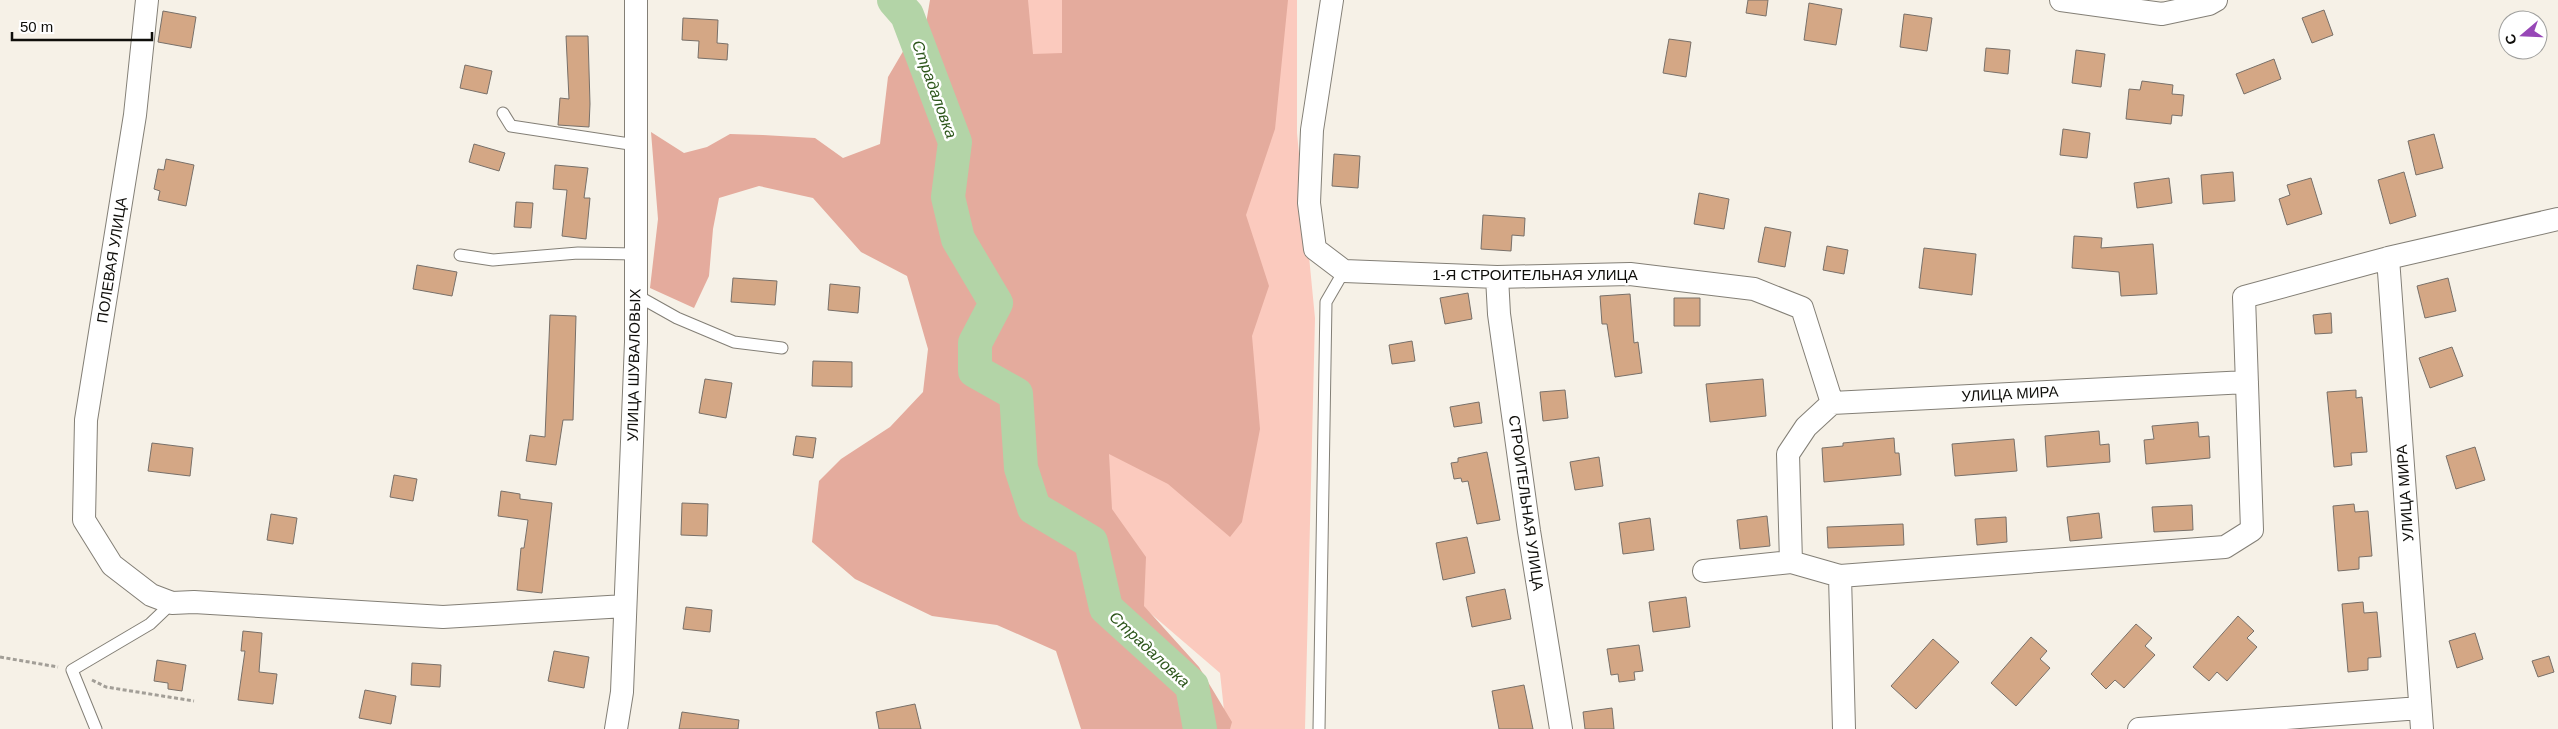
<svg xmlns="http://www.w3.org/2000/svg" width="2558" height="729" font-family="Helvetica,sans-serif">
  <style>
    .green { fill: #fbcabe }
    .forest { fill: #e4ab9d }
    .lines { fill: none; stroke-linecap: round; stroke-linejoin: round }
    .river { stroke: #b3d4a7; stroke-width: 34 }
    .building { fill: #d4a785; stroke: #787069 }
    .service-casing { stroke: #837f76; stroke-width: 13 }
    .minor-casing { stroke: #837f76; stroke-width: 24 }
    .path { stroke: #a29e97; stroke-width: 3; stroke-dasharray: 4 2.5; stroke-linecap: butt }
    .service { stroke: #fff; stroke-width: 11 }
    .minor { stroke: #fff; stroke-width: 22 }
    .labels { text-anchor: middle; stroke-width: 5; stroke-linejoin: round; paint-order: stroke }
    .street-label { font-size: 15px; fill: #0f0e0a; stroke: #fff }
    .water-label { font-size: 16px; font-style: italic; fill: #2e571c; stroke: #fff }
  </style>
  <rect width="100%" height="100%" fill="#f6f1e7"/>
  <!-- green -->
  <path class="green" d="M1020 0H1297V133L1315 318 1305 729H1226L1220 673 1128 594 1072 496Z"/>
  <!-- forest -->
  <path class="forest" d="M930 0H1028L1033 54 1062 53V0H1288L1275 129 1246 215 1269 286 1252 336 1260 429 1242 522 1230 537 1168 484 1109 454 1112 509 1146 557 1144 606 1199 667 1232 722 1230 729H1081L1056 651 997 625 932 616 855 579 812 542 819 481 841 459 890 427 923 392 928 349 907 276 861 252 813 198 759 186 719 198 713 229 709 276 694 308 650 288 658 219 651 132 684 153 707 147 730 134 763 135 815 138 843 158 880 144 888 77 905 48 923 41Z"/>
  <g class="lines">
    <!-- river -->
    <path class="river" d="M894 0 907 15 955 142 948 197 958 239 996 303 975 343V371L1016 394 1021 468 1034 508 1091 542 1106 608 1192 686 1200 729"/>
  </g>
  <!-- building -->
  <path class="building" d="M1748 0H1768L1766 16 1746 13Z
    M1809 3 1842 9 1836 45 1804 40Z
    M2324 10 2333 35 2312 43 2302 18Z
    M163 11 196 17 191 48 158 42Z
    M1904 14 1932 18 1927 51 1900 47Z
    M683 18 718 20 717 43 728 44 727 60 698 58 699 41 682 40Z
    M566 36H588L590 104 589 127 558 125 560 98 569 99Z
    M1669 39 1691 42 1686 77 1663 73Z
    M1986 48 2010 50 2008 74 1984 71Z
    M2076 50 2105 54 2101 87 2072 83Z
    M2274 59 2281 79 2244 94 2236 74Z
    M465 65 492 71 487 94 460 88Z
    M2142 81 2173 85 2172 94 2184 95 2182 116 2172 115 2171 124 2126 119 2129 89 2140 90Z
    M2063 129 2090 133 2087 158 2060 155Z
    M2434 134 2443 168 2416 175 2408 141Z
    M474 144 505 153 499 171 469 162Z
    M1334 154 1360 156 1358 188 1332 186Z
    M166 159 194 165 186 206 158 200 160 191 154 189 158 169 164 170Z
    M555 165 588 168 584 198H590L586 239 562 236 567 190 553 189Z
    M2233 172 2235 201 2203 204 2201 175Z
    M2404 172 2416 216 2390 224 2378 180Z
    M2169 178 2172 203 2137 208 2134 183Z
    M2311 178 2322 214 2287 225 2279 199 2290 195 2287 185Z
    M1699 193 1729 199 1724 229 1694 224Z
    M516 202 533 203 531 228 514 227Z
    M1483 215 1525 218 1524 236 1512 235 1511 251 1481 249Z
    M1765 227 1791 232 1785 267 1758 262Z
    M2074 236 2102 238 2101 248 2153 244 2157 294 2121 296 2119 272 2072 268Z
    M1827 246 1848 250 1844 274 1823 270Z
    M1924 248 1976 254 1972 295 1919 288Z
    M417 265 457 272 452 296 413 289Z
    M733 278 777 281 775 305 731 302Z
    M2448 278 2456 311 2425 318 2417 286Z
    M830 284 860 287 858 313 828 310Z
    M1468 293 1472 319 1445 324 1440 298Z
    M1630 294 1634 343 1638 342 1642 373 1615 377 1607 324H1602L1600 296Z
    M1674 298H1700V326H1674Z
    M2331 313 2332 333 2315 334 2313 315Z
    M550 315 576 316 573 420H563L556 465 526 461 530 435 545 437Z
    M1412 341 1415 361 1392 364 1389 345Z
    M2452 347 2463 376 2430 388 2419 358Z
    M813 361 852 362V387L812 386Z
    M705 379 732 383 726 418 699 413Z
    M1763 379 1766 416 1710 422 1706 384Z
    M1565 390 1568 418 1543 421 1540 392Z
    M2356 390V398L2362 397 2367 452 2351 453 2352 465 2334 467 2327 392Z
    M1479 402 1482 423 1454 427 1450 407Z
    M2198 422 2199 437 2209 436 2210 458 2146 464 2144 440 2154 439 2152 426Z
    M2099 431 2100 445 2109 444 2110 462 2047 467 2045 436Z
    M796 436 816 438 813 458 793 455Z
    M1894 438 1895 453H1899L1901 475 1824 482 1822 448 1843 446V443Z
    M2014 439 2017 471 1955 476 1952 444Z
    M152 443 193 448 190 476 148 471Z
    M2475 447 2485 480 2456 489 2446 456Z
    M1487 452 1500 520 1477 524 1468 481 1462 482 1461 478 1454 479 1451 463 1458 462V458Z
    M1599 457 1603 486 1575 490 1570 462Z
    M394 475 417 479 413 501 390 497Z
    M501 491 520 494V499L552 503 542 593 517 590 521 548H524L528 520 498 516Z
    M682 503 708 504 707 536 681 535Z
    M2354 504 2355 512 2368 511 2372 556 2359 557V569L2338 571 2333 506Z
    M2192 505 2193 530 2154 532 2152 507Z
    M2099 513 2102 538 2070 541 2067 517Z
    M271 514 297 518 293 544 267 540Z
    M1767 516 1770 546 1740 549 1737 520Z
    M2006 517 2007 542 1977 545 1975 519Z
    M1650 518 1654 550 1623 554 1619 523Z
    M1903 524 1904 545 1828 548 1827 527Z
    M1467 537 1475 573 1443 580 1436 543Z
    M1505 589 1511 619 1472 627 1466 597Z
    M1686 597 1690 627 1653 632 1649 602Z
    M2363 602 2364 613 2377 612 2381 657 2368 658V670L2348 672 2342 604Z
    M686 607 712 610 710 632 683 629Z
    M2238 616 2254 631 2247 638 2257 647 2227 681 2217 672 2209 681 2193 667Z
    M2136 624 2152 638 2145 646 2155 655 2124 688 2115 680 2106 689 2091 674Z
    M243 631 262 633 259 672 277 674 273 704 238 700 245 651H241Z
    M2475 633 2483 659 2457 668 2449 641Z
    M2031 637 2047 651 2040 659 2050 668 2016 706 1991 683Z
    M1933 639 1959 662 1916 709 1891 686Z
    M1639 645 1643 671 1634 672 1635 680 1619 682 1618 674 1611 675 1607 649Z
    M554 651 589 657 584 688 548 681Z
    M2549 656 2554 672 2538 677 2532 661Z
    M157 660 186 665 182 691 168 689V683L154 681Z
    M412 663 441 665 440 687 411 685Z
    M1524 685 1533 729H1499L1492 691Z
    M365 690 396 696 391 724 359 718Z
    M915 704 921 729H879L876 712Z
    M1612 708 1614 729H1585L1583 712Z
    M682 712 739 720 738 729H679Z"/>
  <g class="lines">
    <defs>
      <path id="service" d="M503 113 511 126 636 145
        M460 255 493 260 578 253 636 254
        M636 295 677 318 734 342 782 348
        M96 729 72 670 150 624 172 603
        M1319 729 1326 302 1344 271"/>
      <path id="minor" d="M147 0 135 115 86 420 84 520 112 565 151 595 172 603 194 602 443 617 625 606
        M1332 0 1312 130 1309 203 1315 249 1344 271 1497 277 1630 274 1754 289 1802 308 1832 403
        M2061 0 2162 14 2209 4 2216 0
        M2388 258 2422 729
        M1497 277 1499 314 1529 531 1561 729
        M1832 403 2247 382
        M1791 562 1788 454 1806 427 1832 403
        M1704 571 1791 562 1840 576 2225 547 2252 530 2244 297 2388 258 2558 219
        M1840 576 1844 729
        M616 729 622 692 636 342V0
        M2139 729 2420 708"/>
    </defs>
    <!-- service casing -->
    <use href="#service" class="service-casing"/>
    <!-- minor casing -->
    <use href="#minor" class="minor-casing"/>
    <!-- path -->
    <path class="path" d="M0 657 58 667
      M92 680 106 687 194 701"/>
    <!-- service -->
    <use href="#service" class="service"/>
    <!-- minor -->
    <use href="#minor" class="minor"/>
  </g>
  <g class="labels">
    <!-- street labels -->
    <g class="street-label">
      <text transform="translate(112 260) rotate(-81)" y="5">ПОЛЕВАЯ УЛИЦА</text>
      <text x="1535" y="280">1-Я СТРОИТЕЛЬНАЯ УЛИЦА</text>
      <text transform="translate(634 365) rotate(-89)" y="5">УЛИЦА ШУВАЛОВЫХ</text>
      <text transform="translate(2010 394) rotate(-3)" y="5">УЛИЦА МИРА</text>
      <text transform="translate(2405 493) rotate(-94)" y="5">УЛИЦА МИРА</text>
      <text transform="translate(1526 503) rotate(82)" y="5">СТРОИТЕЛЬНАЯ УЛИЦА</text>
    </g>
    <!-- water labels -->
    <g class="water-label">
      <text transform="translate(935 89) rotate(70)" y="6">Страдаловка</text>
      <text transform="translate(1150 649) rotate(43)" y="6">Страдаловка</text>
    </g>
  </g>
  <!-- north arrow -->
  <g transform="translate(2523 35) rotate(251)"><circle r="24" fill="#ffffff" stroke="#9f9f9d"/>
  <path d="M0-4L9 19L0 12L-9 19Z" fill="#9747b7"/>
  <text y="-8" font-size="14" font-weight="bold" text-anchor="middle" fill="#0f0e0a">С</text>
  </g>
  <!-- scale -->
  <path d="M12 32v8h140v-8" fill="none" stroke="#0f0e0a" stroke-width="2.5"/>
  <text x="20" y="32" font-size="15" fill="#0f0e0a" stroke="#ffffff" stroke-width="4" paint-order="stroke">50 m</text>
</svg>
